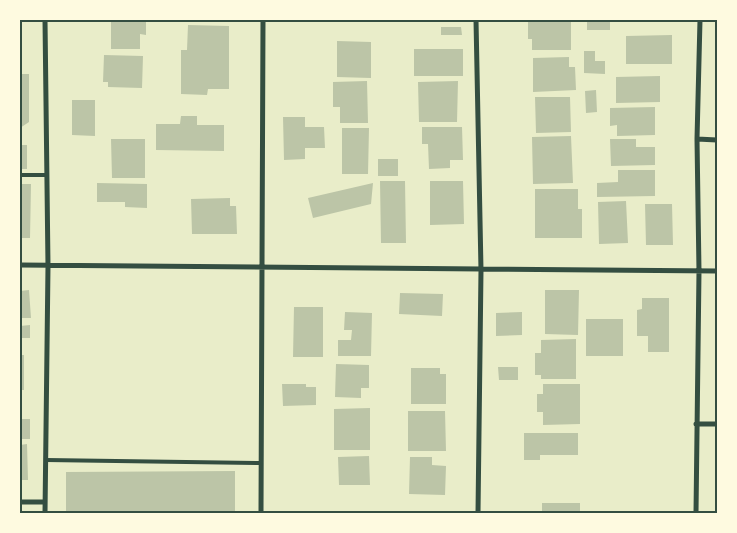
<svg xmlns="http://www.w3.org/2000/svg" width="737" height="533" font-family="'PT Sans',sans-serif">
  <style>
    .building { fill: #bcc5a7 }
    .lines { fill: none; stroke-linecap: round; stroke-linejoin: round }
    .service { stroke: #344e41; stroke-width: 4 }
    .minor { stroke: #344e41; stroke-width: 5 }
    .neatline { fill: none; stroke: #344e41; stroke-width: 2 }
  </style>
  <rect width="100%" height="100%" fill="#e9edc9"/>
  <!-- building -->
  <path class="building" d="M111 20H146V35L140 34V49H111Z
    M198 20H224V22H198Z
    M528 20H571V50H532V39H528Z
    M587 20H610V30H587Z
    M188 25 229 26V89H208L207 95 181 94V50H187Z
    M441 27H461L462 35H441Z
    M672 35V64H626V36Z
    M337 41 371 42V78L337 77Z
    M414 49H463V76H414Z
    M584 51H595V61H605V74L584 73Z
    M104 55 143 56 142 88 108 87V82H103Z
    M569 57V67H575L576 90 533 92V58Z
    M20 74H29V122L20 128Z
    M660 76V102L616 103V77Z
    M367 81 368 123H340V107H333V82Z
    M458 81 457 122H419L418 82Z
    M596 90 597 112 586 113 585 91Z
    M535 97H570L571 132 536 133Z
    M72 100H95V136L72 135Z
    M655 107V135L617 136V125L610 126V108Z
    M181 116H197V125H224V151L156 150V124H180Z
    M283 117H305V127H324L325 148H305V159L284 160Z
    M422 127H462L463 160H450V168L429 169 428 144H422Z
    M342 128H369L368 174H342Z
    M571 136 573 183 533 184 532 137Z
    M111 139H145V178H112Z
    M610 139H636V147H655V165L611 166Z
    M20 145H27V169H20Z
    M378 159H398V176H378Z
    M618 170H655V196L597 197V183L618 182Z
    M380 181H405L406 243H381Z
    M430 181H463L464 224 430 225Z
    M97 183 147 184V208L125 207V202H97Z
    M373 183 371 204 313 218 308 198Z
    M20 184H31L30 238H20Z
    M535 189H578V209H582V238H535Z
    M230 198V206H236L237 234H192L191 199Z
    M626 201 628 243 599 244 598 202Z
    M645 204H672L673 245H646Z
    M29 290 31 318H20V291Z
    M545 290H579L578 335 545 334Z
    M400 293 443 294 442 316 399 314Z
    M642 298H669V352H648V336H637V310L642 309Z
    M294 307H323V357H293Z
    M345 312 372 313 371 356H338V340H351L352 330H344Z
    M522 312V335L496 336V313Z
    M586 319H623V356H586Z
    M30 325V338H20V326Z
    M576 339V379H541V375H535V353H541V340Z
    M20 355H24V390H20Z
    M336 364 369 365V388H361V398L335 397Z
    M498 367H518V380H499Z
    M411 368H440V374H446V404H411Z
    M282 384H306V387H316V405L283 406Z
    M543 384H580V424L543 425V412H537V394H543Z
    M370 408V450H334V409Z
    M408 411H445L446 451H408Z
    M20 419H30V439H20Z
    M524 433H578V455H540V460H524Z
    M27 444 28 480H20V445Z
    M369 456 370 485H339L338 457Z
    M410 457H432V465L446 466 445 495 409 494Z
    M235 471V513H66V472Z
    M542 503H580V513H542Z"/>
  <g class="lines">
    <!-- service -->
    <path class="service" d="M20 175H47
      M46 460 261 463"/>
    <!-- minor -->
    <path class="minor" d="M45 20 48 266 45 513
      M476 20 481 270 478 513
      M697 139 717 140
      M20 265 717 271
      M696 424H717
      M20 502H45
      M261 513 263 20
      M696 513 699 271 697 139 700 20"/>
  </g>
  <!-- border -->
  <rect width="737" height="533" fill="none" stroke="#fefae0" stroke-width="42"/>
  <rect x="21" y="21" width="695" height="491" class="neatline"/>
</svg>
